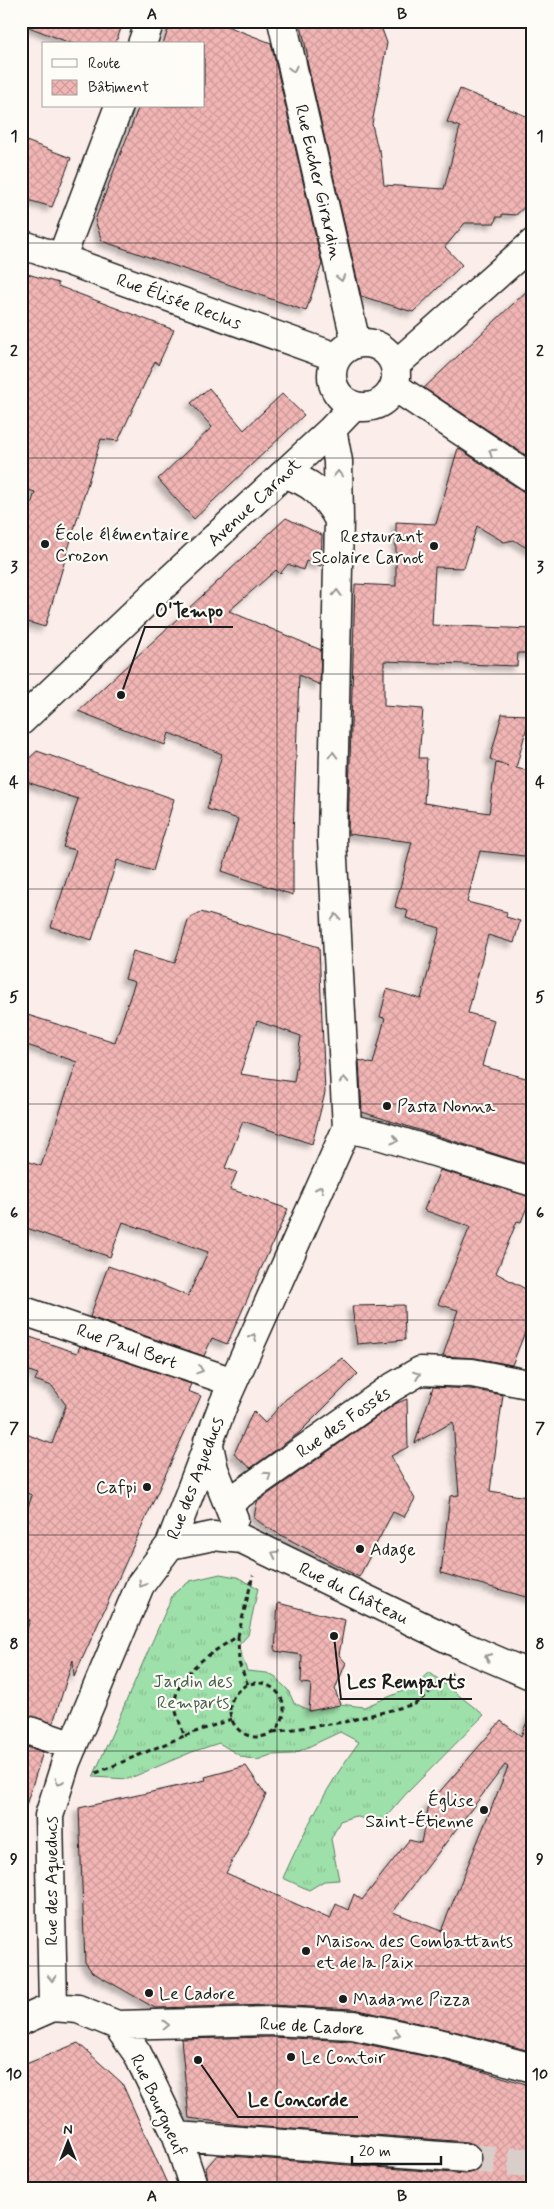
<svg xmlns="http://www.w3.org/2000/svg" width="554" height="2209" font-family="Mynerve,sans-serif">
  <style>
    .grass { fill: url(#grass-tufts); stroke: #5d7e63 }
    .building { fill: url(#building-cross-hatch); stroke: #1c1c1c; fill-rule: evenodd; filter: url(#shadow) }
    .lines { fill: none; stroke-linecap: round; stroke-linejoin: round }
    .minor-tunnel { stroke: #dacecb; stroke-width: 28; stroke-dasharray: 28 14; stroke-linecap: butt }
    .minor-casing { stroke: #1c1c1c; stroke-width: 31 }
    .path { stroke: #1c1c1c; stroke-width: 3; stroke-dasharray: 5 4; stroke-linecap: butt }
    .minor { stroke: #fdfcf7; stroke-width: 28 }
    .oneway { stroke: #989794 }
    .grid { fill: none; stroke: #1c1c1c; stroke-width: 1; stroke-opacity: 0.55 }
    .poi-dot { fill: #1c1c1c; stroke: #fdfcf7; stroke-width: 2 }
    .labels { text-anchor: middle; stroke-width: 4.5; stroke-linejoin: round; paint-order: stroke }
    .street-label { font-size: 18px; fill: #1c1c1c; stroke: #fdfcf7 }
    .poi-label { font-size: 18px; fill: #1c1c1c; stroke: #fdfcf7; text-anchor: start }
    .park-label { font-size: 18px; fill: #4a614e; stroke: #fdfcf7 }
    .leader { fill: none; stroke: #1c1c1c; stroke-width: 2 }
    .callout-dot { fill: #1c1c1c; stroke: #fdfcf7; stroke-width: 2 }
    .callout-label { font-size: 19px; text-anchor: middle; font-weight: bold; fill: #1c1c1c; stroke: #fdfcf7; stroke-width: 4.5; stroke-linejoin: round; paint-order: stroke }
    .neatline { fill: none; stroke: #1c1c1c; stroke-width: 2 }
    .grid-label { font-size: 16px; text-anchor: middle; font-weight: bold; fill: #1c1c1c }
  </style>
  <defs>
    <pattern id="grass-tufts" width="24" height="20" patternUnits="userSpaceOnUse" patternTransform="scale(1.25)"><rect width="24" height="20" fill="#9ee0aa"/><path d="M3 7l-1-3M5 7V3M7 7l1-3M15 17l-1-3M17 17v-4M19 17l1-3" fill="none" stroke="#88c092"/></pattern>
    <pattern id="building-cross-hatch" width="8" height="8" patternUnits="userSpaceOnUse" patternTransform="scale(1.25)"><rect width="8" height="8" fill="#f1b5b4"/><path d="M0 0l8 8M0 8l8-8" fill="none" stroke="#ce9b9a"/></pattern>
    <filter id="shadow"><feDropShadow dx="-4.5" dy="4.5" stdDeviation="2.5" flood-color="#0004"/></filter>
  </defs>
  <rect width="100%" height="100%" fill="#fbeeea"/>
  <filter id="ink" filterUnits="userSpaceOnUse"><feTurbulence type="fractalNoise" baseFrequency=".02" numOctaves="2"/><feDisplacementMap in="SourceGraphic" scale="10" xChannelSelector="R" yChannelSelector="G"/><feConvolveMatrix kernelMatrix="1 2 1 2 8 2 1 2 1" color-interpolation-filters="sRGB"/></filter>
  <g filter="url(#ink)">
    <!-- grass -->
    <path class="grass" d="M220 1574 237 1577 258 1588 248 1635 238 1646 247 1671 267 1673 276 1678 288 1690 294 1703 309 1710 340 1704 364 1707 413 1687 429 1672 484 1715 405 1795 380 1824 355 1816 340 1821 331 1839 339 1880 324 1881 309 1890 283 1878C304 1831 328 1784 359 1742L340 1732 293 1754 271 1755 257 1760 242 1757 219 1743 192 1752 128 1779 93 1777 173 1594 190 1581Z"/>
    <!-- building -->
    <path class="building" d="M21 21H124L115 44H73L21 24Z
      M171 21H214L271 43 322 264 306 311 102 241 95 220 139 106H204V44H163Z
      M300 21H379L387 43 372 124 378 150H380L384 185 444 189 460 127 447 122 460 89 531 118V201L516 215 502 214V217H496L495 223H465L445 247 462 265 413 312 361 296 306 57H308Z
      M21 139 71 158 52 207 21 198Z
      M21 272 58 283V286L174 330 158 365 155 361 118 441 101 439 45 627 21 620V537L35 492 21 488V322L26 303 21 302Z
      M533 285V460L424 388Z
      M209 388 244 430 282 394 304 415 194 519 158 479 212 427 191 403Z
      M458 448 524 492 533 495V552L514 540 504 542 477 526 464 568 435 567 432 625 533 629V653H518L517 666 384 661V706L423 709 419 758H427L424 803 489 813 496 763 508 766 490 759 502 714 530 715 516 768 533 772V857L480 851 467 902 507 912 506 917 520 921 514 943 488 935 468 1013 494 1020 482 1066 533 1080V1166L362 1112 359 1060 373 1064 385 1018 380 1017 387 989 421 999 440 928 406 918 408 911 395 907 412 842 348 834 355 584 396 586V522L436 524Z
      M286 518 322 535 321 566 306 561 303 570 288 564 280 574 276 570 229 611 321 650 320 685 299 675 293 836V895L222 871 238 819 207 809 222 754 169 733 165 745 78 711Z
      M37 751 174 799 153 871 117 860 92 940 51 927 76 850 63 847 78 799 21 780V766Z
      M201 912 319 947 325 1093 312 1144 243 1121 225 1168 237 1172 230 1189 288 1209 227 1344 212 1338 204 1356 90 1317 108 1266 154 1282 188 1296 208 1252 123 1222 110 1257 21 1226V1159L41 1166 77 1062 21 1043V1013L115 1042 135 982 125 979 133 951 175 963 189 918ZM257 1021 301 1036 294 1082 240 1074Z
      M440 1170 531 1197 521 1222 517 1221 496 1273 533 1293V1312L512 1365 475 1358 443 1356 458 1310 438 1304 470 1227 424 1210Z
      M404 1305 405 1340 357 1344 352 1306Z
      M21 1334 77 1353 80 1346 191 1384 188 1391 201 1396 74 1677 73 1660 53 1723 21 1713V1646L30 1620 21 1617V1529L32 1495 21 1491V1432L52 1444 66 1405 52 1386 35 1380 38 1374 21 1368Z
      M342 1358 358 1374 299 1433 251 1468 234 1454 253 1411 265 1423 286 1399Z
      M433 1387 470 1389 503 1395 490 1491 533 1498V1599L441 1573 450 1496 459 1495 453 1422 415 1443Z
      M407 1399 408 1447 391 1456 415 1499 404 1517 393 1512 359 1577 268 1528 254 1518 257 1502 395 1404Z
      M278 1603 345 1620 339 1655 346 1663 335 1689 340 1705 309 1711 311 1684 301 1683 302 1655 275 1651Z
      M533 1708V2037L530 2051 450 2030 354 2009 271 2005 155 2008 92 1972 85 1962 79 1808 206 1780 205 1777 246 1766 266 1795 226 1873 330 1919 336 1904 348 1910 354 1894 362 1900 409 1840 421 1843 429 1804 501 1721 521 1736ZM505 1765 508 1767 441 1931 393 1912Z
      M21 1745 43 1752 26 1805 21 1804Z
      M271 2037 351 2041 443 2060 533 2086V2188H209L206 2168 217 2155 466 2174 474 2172 480 2166 483 2159 481 2151 475 2145 468 2142 239 2125 189 2118 181 2039Z
      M78 2043 122 2083 169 2188H21V2066Z"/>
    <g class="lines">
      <!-- minor-tunnel -->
      <path class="minor-tunnel" d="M467 2158 533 2163"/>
      <defs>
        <path id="minor" d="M282 21 356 343
          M142 44 150 21
          M21 244 336 357
          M61 259 119 106
          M332 375a32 32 0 1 1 64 0a32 32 0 1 1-64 0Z
          M395 365 533 243
          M395 387 533 479
          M284 474C311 481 326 496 339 520
          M21 721 161 588 332 429 354 406
          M347 1128 382 1136 533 1182
          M21 1310 233 1382
          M208 1441 214 1469 234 1519
          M228 1503 391 1388 420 1371 472 1373 533 1385
          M170 1545 213 1536 242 1539 465 1647 533 1676
          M21 1728 73 1746
          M53 2007 49 1816 66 1762 140 1585 170 1545 223 1405 347 1128 332 840 339 520 338 461 332 429
          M53 2007 78 2009 117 2025 137 2053 177 2136 194 2188
          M21 2021 53 2007
          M117 2025 271 2021 353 2025 447 2045 533 2068
          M177 2136 467 2158"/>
      </defs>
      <!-- minor casing -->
      <use href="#minor" class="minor-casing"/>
      <!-- path -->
      <path class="path" d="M238 1636 239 1663 248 1685
        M230 1710a27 27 0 1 1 54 0a27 27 0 1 1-54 0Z
        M232 1719 184 1736C182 1726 174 1712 175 1702 178 1670 214 1652 238 1636L253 1575
        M273 1732 344 1722 415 1704 452 1673
        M96 1773 184 1736"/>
      <!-- minor -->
      <use href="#minor" class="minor"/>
    </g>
    <!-- one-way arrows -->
    <defs><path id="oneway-chevron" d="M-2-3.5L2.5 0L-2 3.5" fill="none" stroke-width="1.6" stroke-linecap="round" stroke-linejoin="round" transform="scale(1.25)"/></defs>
    <g class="oneway">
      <use href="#oneway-chevron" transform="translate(293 69) rotate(77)"/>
      <use href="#oneway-chevron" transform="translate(341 278) rotate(77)"/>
      <use href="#oneway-chevron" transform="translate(492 452) rotate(-146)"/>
      <use href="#oneway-chevron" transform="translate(338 474) rotate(-90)"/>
      <use href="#oneway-chevron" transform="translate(337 593) rotate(-88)"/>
      <use href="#oneway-chevron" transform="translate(333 755) rotate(-89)"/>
      <use href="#oneway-chevron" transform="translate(336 917) rotate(-93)"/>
      <use href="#oneway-chevron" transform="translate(344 1080) rotate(-93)"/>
      <use href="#oneway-chevron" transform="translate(395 1140) rotate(17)"/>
      <use href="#oneway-chevron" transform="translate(320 1189) rotate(-66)"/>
      <use href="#oneway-chevron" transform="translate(253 1337) rotate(-66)"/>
      <use href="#oneway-chevron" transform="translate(200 1370) rotate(19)"/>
      <use href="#oneway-chevron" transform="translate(417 1375) rotate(-21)"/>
      <use href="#oneway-chevron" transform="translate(268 1475) rotate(-35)"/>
      <use href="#oneway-chevron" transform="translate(275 1554) rotate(-154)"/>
      <use href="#oneway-chevron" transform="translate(142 1584) rotate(121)"/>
      <use href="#oneway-chevron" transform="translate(488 1657) rotate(-157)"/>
      <use href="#oneway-chevron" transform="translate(59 1782) rotate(109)"/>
      <use href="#oneway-chevron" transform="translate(52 1978) rotate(88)"/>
      <use href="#oneway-chevron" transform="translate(166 2025) rotate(-1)"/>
      <use href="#oneway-chevron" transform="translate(397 2034) rotate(12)"/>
    </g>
  </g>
  <!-- grid -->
  <path class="grid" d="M277 21V2188M21 243H533M21 458H533M21 674H533M21 889H533M21 1104H533M21 1320H533M21 1535H533M21 1751H533M21 1966H533"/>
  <!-- markers -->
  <g class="poi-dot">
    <circle cx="45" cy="544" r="5"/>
    <circle cx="434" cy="546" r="5"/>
    <circle cx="387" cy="1106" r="5"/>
    <circle cx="147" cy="1487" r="5"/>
    <circle cx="360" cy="1549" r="5"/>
    <circle cx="484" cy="1810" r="5"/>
    <circle cx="306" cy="1951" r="5"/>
    <circle cx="149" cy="1993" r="5"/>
    <circle cx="343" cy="1999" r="5"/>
    <circle cx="291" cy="2057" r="5"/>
  </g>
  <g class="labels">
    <!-- street labels -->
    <g class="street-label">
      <text transform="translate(319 182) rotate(77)" y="6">Rue Eucher Girardin</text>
      <text transform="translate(179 301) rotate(20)" y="6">Rue Élisée Reclus</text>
      <text transform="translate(254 502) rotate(-43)" y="6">Avenue Carnot</text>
      <text transform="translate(127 1346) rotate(19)" y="6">Rue Paul Bert</text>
      <text transform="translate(343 1422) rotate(-35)" y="6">Rue des Fossés</text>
      <text transform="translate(195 1478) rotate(-69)" y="6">Rue des Aqueducs</text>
      <text transform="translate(354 1593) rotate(26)" y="6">Rue du Château</text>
      <text transform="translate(51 1881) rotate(-90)" y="6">Rue des Aqueducs</text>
      <text transform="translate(312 2026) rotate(3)" y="6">Rue de Cadore</text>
      <text transform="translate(159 2105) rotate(65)" y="6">Rue Bourgneuf</text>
    </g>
    <!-- poi labels -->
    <g class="poi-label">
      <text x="55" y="540">École élémentaire<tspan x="55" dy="21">Crozon</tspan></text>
      <text x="424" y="542" text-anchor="end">Restaurant<tspan x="424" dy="21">Scolaire Carnot</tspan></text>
      <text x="397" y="1112">Pasta Nonna</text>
      <text x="137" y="1493" text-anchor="end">Cafpi</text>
      <text x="370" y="1555">Adage</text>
      <text x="474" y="1806" text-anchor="end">Église<tspan x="474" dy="21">Saint-Étienne</tspan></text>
      <text x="316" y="1947">Maison des Combattants<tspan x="316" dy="21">et de la Paix</tspan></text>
      <text x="159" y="1999">Le Cadore</text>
      <text x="353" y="2005">Madame Pizza</text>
      <text x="301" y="2063">Le Contoir</text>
    </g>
    <!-- park labels -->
    <g class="park-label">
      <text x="193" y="1687">Jardin des<tspan x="193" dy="21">Remparts</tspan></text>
    </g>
  </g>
  <!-- callouts -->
  <path class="leader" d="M121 695L145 627H233M334 1636L341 1699H472M198 2060L238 2117H358"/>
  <g class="callout-dot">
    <circle cx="121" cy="695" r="5"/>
    <circle cx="334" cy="1636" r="5"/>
    <circle cx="198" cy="2060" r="5"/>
  </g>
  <g class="callout-label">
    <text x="189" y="617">O'Tempo</text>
    <text x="406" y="1688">Les Remparts</text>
    <text x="298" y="2106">Le Concorde</text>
  </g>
  <!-- margin -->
  <rect width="554" height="2209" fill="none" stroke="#fdfcf7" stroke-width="55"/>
  <!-- legend -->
  <rect x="42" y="42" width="162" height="65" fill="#fdfcf7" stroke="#a3a29f"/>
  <rect x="52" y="59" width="25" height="8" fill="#fdfcf7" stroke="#a3a29f"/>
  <text x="88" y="68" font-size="15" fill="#1c1c1c">Route</text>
  <rect x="52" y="80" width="25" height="15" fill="url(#building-cross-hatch)" stroke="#a3a29f"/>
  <text x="88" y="92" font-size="15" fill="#1c1c1c">Bâtiment</text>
  <!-- north arrow -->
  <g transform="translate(68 2142)" stroke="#fdfcf7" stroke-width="4" paint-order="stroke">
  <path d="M0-4L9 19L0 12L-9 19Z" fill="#1c1c1c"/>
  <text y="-8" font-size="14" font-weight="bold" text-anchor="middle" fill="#1c1c1c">N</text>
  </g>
  <!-- scale -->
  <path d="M352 2156v8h89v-8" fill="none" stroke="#1c1c1c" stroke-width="2.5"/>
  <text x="359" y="2156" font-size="15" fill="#1c1c1c" stroke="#fdfcf7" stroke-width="4" paint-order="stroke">20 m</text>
  <rect x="28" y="28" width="498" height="2154" class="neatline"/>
  <g class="grid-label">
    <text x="152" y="19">A</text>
    <text x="402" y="19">B</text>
    <text x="14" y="141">1</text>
    <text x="540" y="141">1</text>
    <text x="14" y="356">2</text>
    <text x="540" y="356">2</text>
    <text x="14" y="572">3</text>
    <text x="540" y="572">3</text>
    <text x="14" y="787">4</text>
    <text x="540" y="787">4</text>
    <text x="14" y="1002">5</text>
    <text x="540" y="1002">5</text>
    <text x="14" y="1218">6</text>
    <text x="540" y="1218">6</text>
    <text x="14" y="1433">7</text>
    <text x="540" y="1433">7</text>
    <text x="14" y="1649">8</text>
    <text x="540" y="1649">8</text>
    <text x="14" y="1864">9</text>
    <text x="540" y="1864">9</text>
    <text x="14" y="2079">10</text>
    <text x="540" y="2079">10</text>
    <text x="152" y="2201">A</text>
    <text x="402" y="2201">B</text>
  </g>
</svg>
